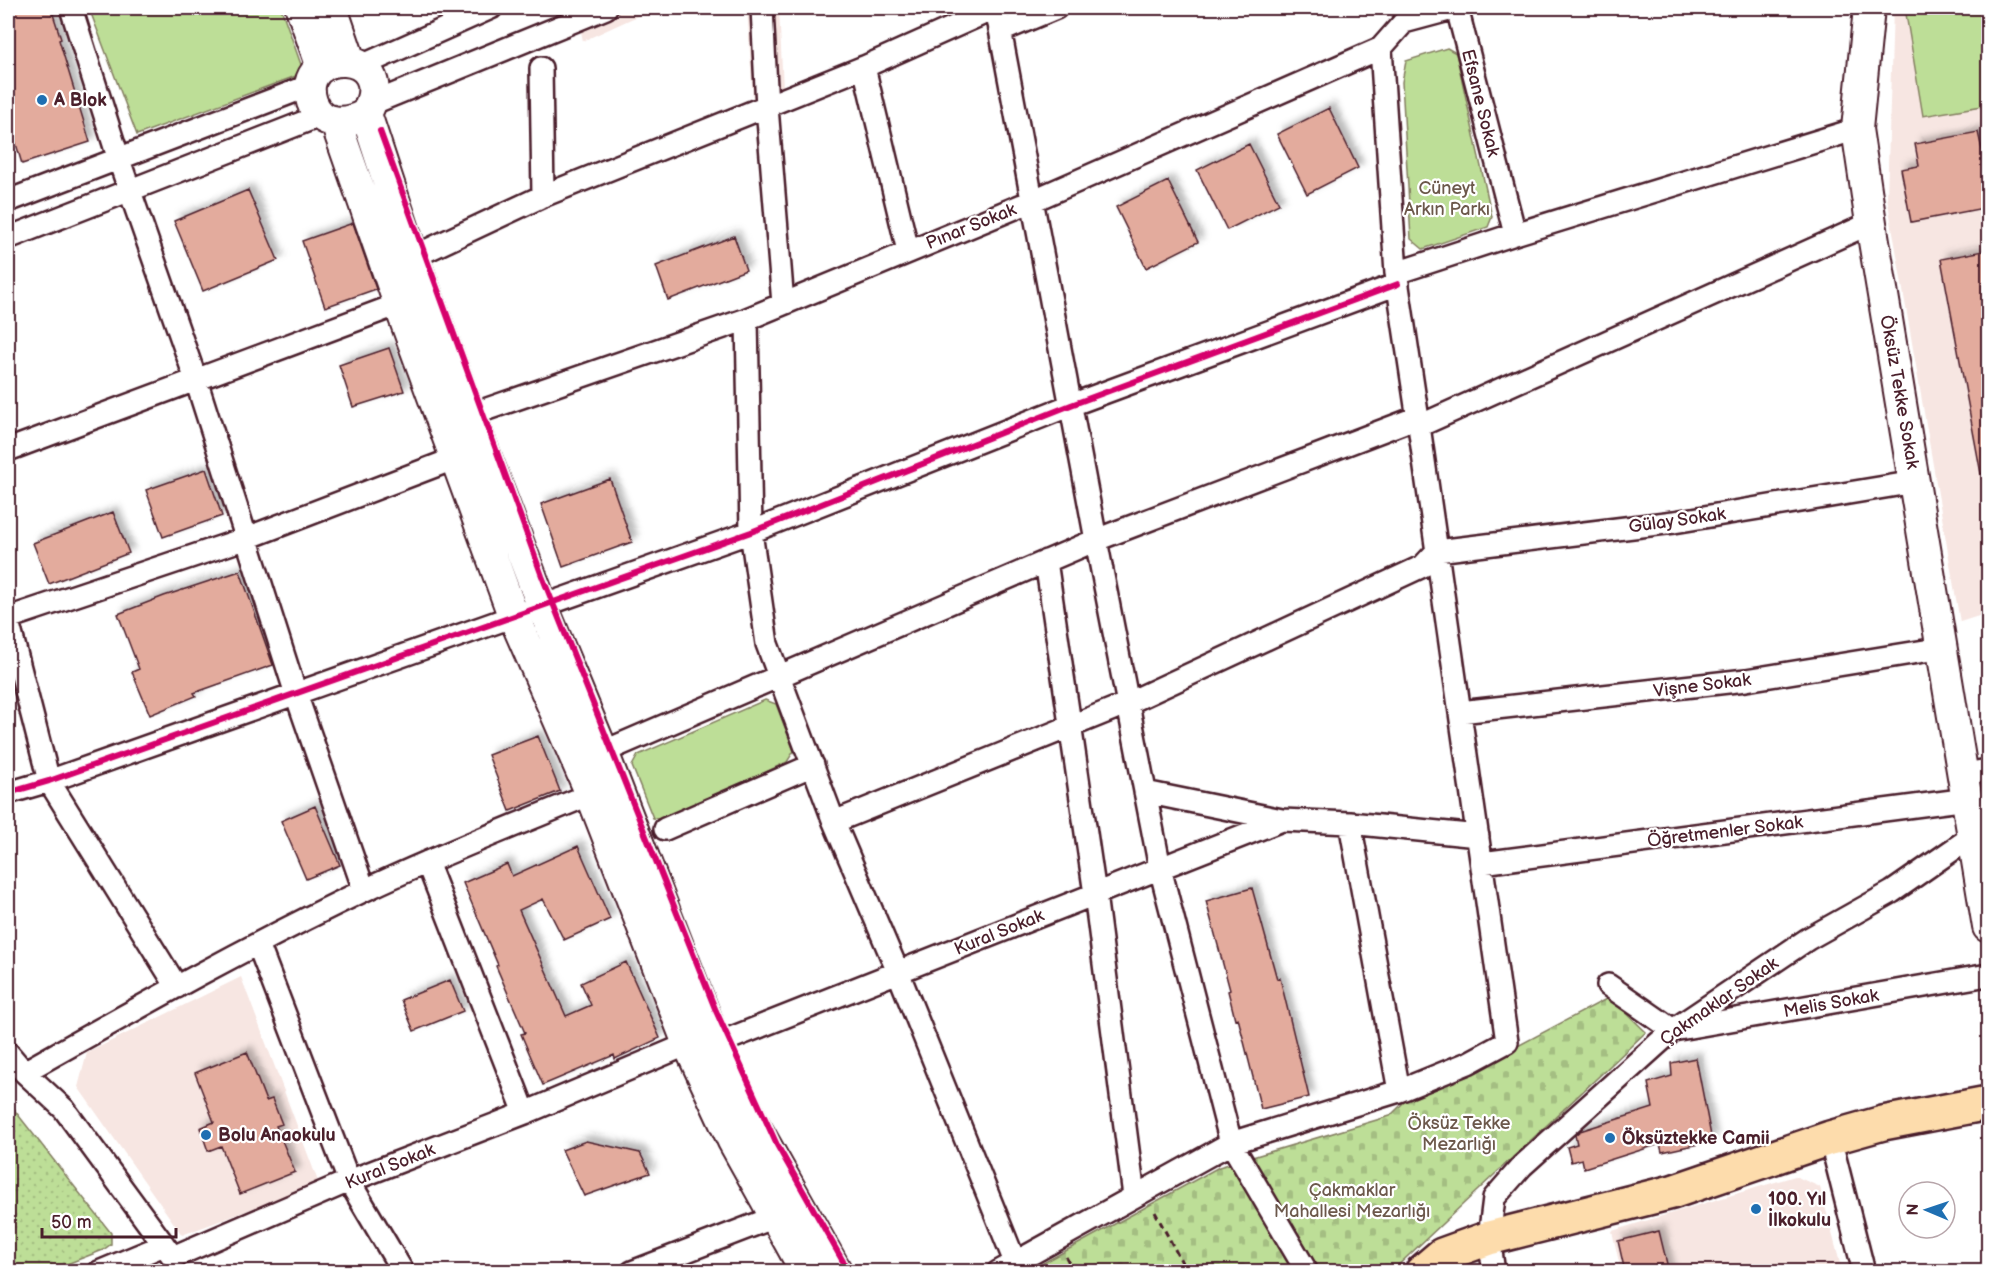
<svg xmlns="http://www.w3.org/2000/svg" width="1996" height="1279" font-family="'Balsamiq Sans',sans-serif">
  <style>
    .built { fill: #f7e6e2 }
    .grass { fill: url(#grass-dots); stroke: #847e61; stroke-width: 1.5 }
    .cemetery { fill: url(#cemetery-stones); stroke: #847e61; stroke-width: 1.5 }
    .park { fill: #bdde97; stroke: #847e61; stroke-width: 1.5 }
    .building { fill: #e3ab9d; stroke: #4a1f2b; stroke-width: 1.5; filter: url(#shadow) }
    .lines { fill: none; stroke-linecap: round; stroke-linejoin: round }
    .minor-casing { stroke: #4a1f2b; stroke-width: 26 }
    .secondary-casing { stroke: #4a1f2b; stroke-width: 34 }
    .primary-casing { stroke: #4a1f2b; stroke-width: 38 }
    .path { stroke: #4a1f2b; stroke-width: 3; stroke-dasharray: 6 4.5; stroke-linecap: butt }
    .minor { stroke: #fff; stroke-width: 21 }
    .secondary { stroke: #fff; stroke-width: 30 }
    .primary { stroke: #fddcac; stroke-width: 33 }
    .cycleway-casing { stroke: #fff; stroke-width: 10 }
    .cycleway { stroke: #d6006c; stroke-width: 6 }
    .poi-dot { fill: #1f6fb2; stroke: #fff; stroke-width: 2 }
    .labels { text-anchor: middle; stroke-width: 4.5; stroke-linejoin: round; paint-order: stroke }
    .poi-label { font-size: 18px; font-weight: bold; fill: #4a1f2b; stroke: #fff; text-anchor: start }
    .street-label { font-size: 18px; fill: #4a1f2b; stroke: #fff }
    .park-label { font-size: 18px; fill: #6c584b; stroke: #fff }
  </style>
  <defs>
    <pattern id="grass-dots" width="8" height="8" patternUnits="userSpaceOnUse" patternTransform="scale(1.5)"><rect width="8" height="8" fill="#bdde97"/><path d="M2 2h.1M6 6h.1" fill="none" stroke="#a4be82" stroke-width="1.8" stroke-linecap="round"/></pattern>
    <pattern id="cemetery-stones" width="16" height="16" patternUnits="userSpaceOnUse" patternTransform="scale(1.5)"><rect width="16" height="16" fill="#bdde97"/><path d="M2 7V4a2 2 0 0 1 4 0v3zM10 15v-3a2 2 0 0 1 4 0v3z" fill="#a4be82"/></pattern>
    <filter id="shadow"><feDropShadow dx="5.5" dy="-5.5" stdDeviation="3" flood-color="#0004"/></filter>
  </defs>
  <rect width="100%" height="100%" fill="#fff"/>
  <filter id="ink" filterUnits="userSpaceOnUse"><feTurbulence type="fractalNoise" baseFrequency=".0167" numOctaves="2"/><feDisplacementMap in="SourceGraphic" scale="12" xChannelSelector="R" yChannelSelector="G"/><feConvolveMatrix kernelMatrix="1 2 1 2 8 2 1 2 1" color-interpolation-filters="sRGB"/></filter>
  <g filter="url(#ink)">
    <!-- built -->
    <path class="built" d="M576 8H655L583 41Z
      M747 8H779L783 89 753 100Z
      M1893 8H1988V613L1960 622 1887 197Z
      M241 977 319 1184 182 1235 78 1087 87 1053Z
      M1795 1176 1820 1187 1842 1271H1621L1612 1231Z"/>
    <!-- grass -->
    <path class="grass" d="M8 1102 111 1233V1244L103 1250 49 1271H8Z"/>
    <!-- cemetery -->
    <path class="cemetery" d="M1610 997 1646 1032 1392 1271 1027 1272 1219 1167 1390 1116 1406 1100 1499 1056Z"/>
    <!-- park -->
    <path class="park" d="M89 8H281L304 73 137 135Z
      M1905 8H1988V105L1923 116Z
      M1447 48 1456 53 1492 217 1488 227 1423 249 1411 239 1402 82 1406 61Z
      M765 700 776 704 794 751 787 762 663 820 653 818 632 766 638 755Z"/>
    <!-- building -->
    <path class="building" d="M8 8H51L61 39 59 40 90 142 22 164 8 117Z
      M1329 108 1358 168 1307 194 1277 134Z
      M1978 132 1983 154 1989 153V207L1911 222 1901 169 1919 166 1915 144Z
      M1249 144 1279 204 1227 230 1197 170Z
      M1168 181 1198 242 1146 268 1116 207Z
      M248 190 278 260 203 291 174 221Z
      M353 223 376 289 325 307 302 241Z
      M734 236 746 270 668 300 656 266Z
      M1989 250V473L1981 474 1941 259Z
      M389 348 404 391 353 407 339 365Z
      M206 469 222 516 163 537 146 490Z
      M610 479 632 542 563 567 541 504Z
      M113 512 129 553 49 584 33 543Z
      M240 571 273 665 194 693 196 696 150 715 132 672 139 669 118 614 164 596Z
      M538 736 560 791 510 811 488 755Z
      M315 806 340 865 306 879 281 821Z
      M578 846 610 919 564 940 543 899 519 910 566 1016 591 1005 581 983 626 962 660 1038 615 1059 614 1055 543 1085 521 1034 525 1033 496 966 498 965 463 883 507 864 512 876Z
      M1252 888 1277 979 1280 978 1309 1097 1261 1109 1238 1018 1235 1019 1228 991 1230 990 1206 901Z
      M450 980 463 1011 414 1031 401 1000Z
      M247 1052 266 1101 272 1099 282 1124 276 1126 295 1172 240 1194 221 1146 208 1151 200 1128 214 1122 195 1073Z
      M1696 1058 1712 1141 1662 1152 1660 1144 1584 1168 1582 1159 1571 1162 1567 1147 1577 1144 1575 1135 1580 1131 1653 1108 1648 1083 1672 1076 1671 1063Z
      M586 1141 640 1153 650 1173 584 1196 562 1150Z
      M1659 1231 1669 1272H1625L1618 1241Z"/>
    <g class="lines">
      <defs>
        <path id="minor" d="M71 8 119 160 196 380 296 694 364 890
          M762 8 767 107 783 304
          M996 8 1096 540 1160 868 1231 1143 1307 1272
          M1457 8 1515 234
          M1001 31 1056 8
          M361 66 491 8
          M864 67 908 251
          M541 68 543 196
          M371 104 606 8
          M8 201 311 85
          M8 238 322 115
          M413 257 543 196 864 67 996 8
          M1396 273 1515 234 1857 129
          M747 319 751 532 767 644 834 822 898 972 1015 1262
          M470 415 747 319 1032 201 1381 48 1404 22 1456 8
          M1419 426 1871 223
          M8 450 399 304
          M1046 561 1095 894 1134 1196
          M8 618 247 538 456 458
          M8 621 49 781 177 987
          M1460 712 1746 680 1943 648
          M603 752 1096 540 1418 417
          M1964 774 1988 770
          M1145 792 1282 820 1350 823 1478 836
          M8 793 49 781 751 532 1071 405 1398 284
          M834 822 1128 703 1423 566 1437 551 1674 522 1915 482
          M1350 823 1399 1091 1468 1063 1507 1042 1419 426 1396 273 1381 48
          M665 829 813 765
          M427 862 525 1113
          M1482 863 1968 799
          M258 944 349 1181 403 1272
          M1608 985 1673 1030 1988 975
          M716 1044 1282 820
          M8 1053 24 1072 64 1109 164 1245
          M24 1072C136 1009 249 945 365 890 439 855 516 825 591 794
          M1830 1138 1864 1272
          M99 1272 164 1245 173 1257 349 1181 525 1113 688 1044
          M632 1272 775 1217
          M998 1272 1231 1143 1399 1091
          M1494 1272 1489 1238 1494 1198 1522 1166 1673 1030 1808 939 1892 892 1974 835"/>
        <path id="secondary" d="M301 8 322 67
          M332 8 350 61
          M1869 8 1857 129 1871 223 1988 927
          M366 114C347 125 321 127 312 102 293 45 402 46 366 114L413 257 470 415 542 605 603 752 716 1044 755 1126 837 1272
          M336 123 399 304 513 615 591 794 688 1044 733 1141 806 1272"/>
        <path id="primary" d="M1422 1272 1442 1255 1489 1238 1672 1192 1830 1138 1883 1123 1988 1103"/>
      </defs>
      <!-- minor casing -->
      <use href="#minor" class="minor-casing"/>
      <!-- secondary casing -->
      <use href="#secondary" class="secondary-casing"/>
      <!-- primary casing -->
      <use href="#primary" class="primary-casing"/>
      <!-- path -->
      <path class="path" d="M1155 1212 1187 1272
        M1066 1257 1074 1272"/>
      <!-- minor -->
      <use href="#minor" class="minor"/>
      <!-- secondary -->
      <use href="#secondary" class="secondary"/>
      <!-- primary -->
      <use href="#primary" class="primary"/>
      <defs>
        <path id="cycleway" d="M380 131 542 576 716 1011 777 1145 849 1272
          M8 793 49 781 751 532 1071 405 1398 284"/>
      </defs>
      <!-- cycleway casing -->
      <use href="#cycleway" class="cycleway-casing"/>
      <!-- cycleway -->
      <use href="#cycleway" class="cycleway"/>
    </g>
  </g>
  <!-- markers -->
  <g class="poi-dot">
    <circle cx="42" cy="100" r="6"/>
    <circle cx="206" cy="1135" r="6"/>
    <circle cx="1610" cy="1138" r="6"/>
    <circle cx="1756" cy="1209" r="6"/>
  </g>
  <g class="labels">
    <!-- poi labels -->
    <g class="poi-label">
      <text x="54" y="106">A Blok</text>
      <text x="218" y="1141">Bolu Anaokulu</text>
      <text x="1622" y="1144">Öksüztekke Camii</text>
      <text x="1768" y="1205">100. Yıl<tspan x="1768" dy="21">İlkokulu</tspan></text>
    </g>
    <!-- street labels -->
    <g class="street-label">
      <text transform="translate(1481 103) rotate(76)" y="6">Efsane Sokak</text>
      <text transform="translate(971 226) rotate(-22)" y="6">Pınar Sokak</text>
      <text transform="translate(1900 392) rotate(80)" y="6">Öksüz Tekke Sokak</text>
      <text transform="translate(1677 520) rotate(-8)" y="6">Gülay Sokak</text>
      <text transform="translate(1702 685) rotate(-7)" y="6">Vişne Sokak</text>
      <text transform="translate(1725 831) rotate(-7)" y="6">Öğretmenler Sokak</text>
      <text transform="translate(999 932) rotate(-22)" y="6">Kural Sokak</text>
      <text transform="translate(1719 1001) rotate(-35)" y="6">Çakmaklar Sokak</text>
      <text transform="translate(1831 1003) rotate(-10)" y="6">Melis Sokak</text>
      <text transform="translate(390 1166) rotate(-22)" y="6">Kural Sokak</text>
    </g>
    <!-- park labels -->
    <g class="park-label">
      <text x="1447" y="194">Cüneyt<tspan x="1447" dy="21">Arkın Parkı</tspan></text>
      <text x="1459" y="1129">Öksüz Tekke<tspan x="1459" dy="21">Mezarlığı</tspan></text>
      <text x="1352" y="1196">Çakmaklar<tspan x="1352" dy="21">Mahallesi Mezarlığı</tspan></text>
    </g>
  </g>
  <!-- margin -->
  <rect width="1996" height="1279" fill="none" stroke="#fff" stroke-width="30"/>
  <rect x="15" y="15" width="1966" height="1249" fill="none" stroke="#4a1f2b" stroke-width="2" filter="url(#ink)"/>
  <!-- north arrow -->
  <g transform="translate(1927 1210) rotate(272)"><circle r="28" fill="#ffffff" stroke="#b7a5aa" stroke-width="1.5"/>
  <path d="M0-4.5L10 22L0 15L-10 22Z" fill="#1f6fb2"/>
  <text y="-9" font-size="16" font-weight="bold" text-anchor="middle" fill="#4a1f2b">N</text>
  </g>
  <!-- scale -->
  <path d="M42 1228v9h134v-9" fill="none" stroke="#4a1f2b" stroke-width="3"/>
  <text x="51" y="1228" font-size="18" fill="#4a1f2b" stroke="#ffffff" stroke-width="4.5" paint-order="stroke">50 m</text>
</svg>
